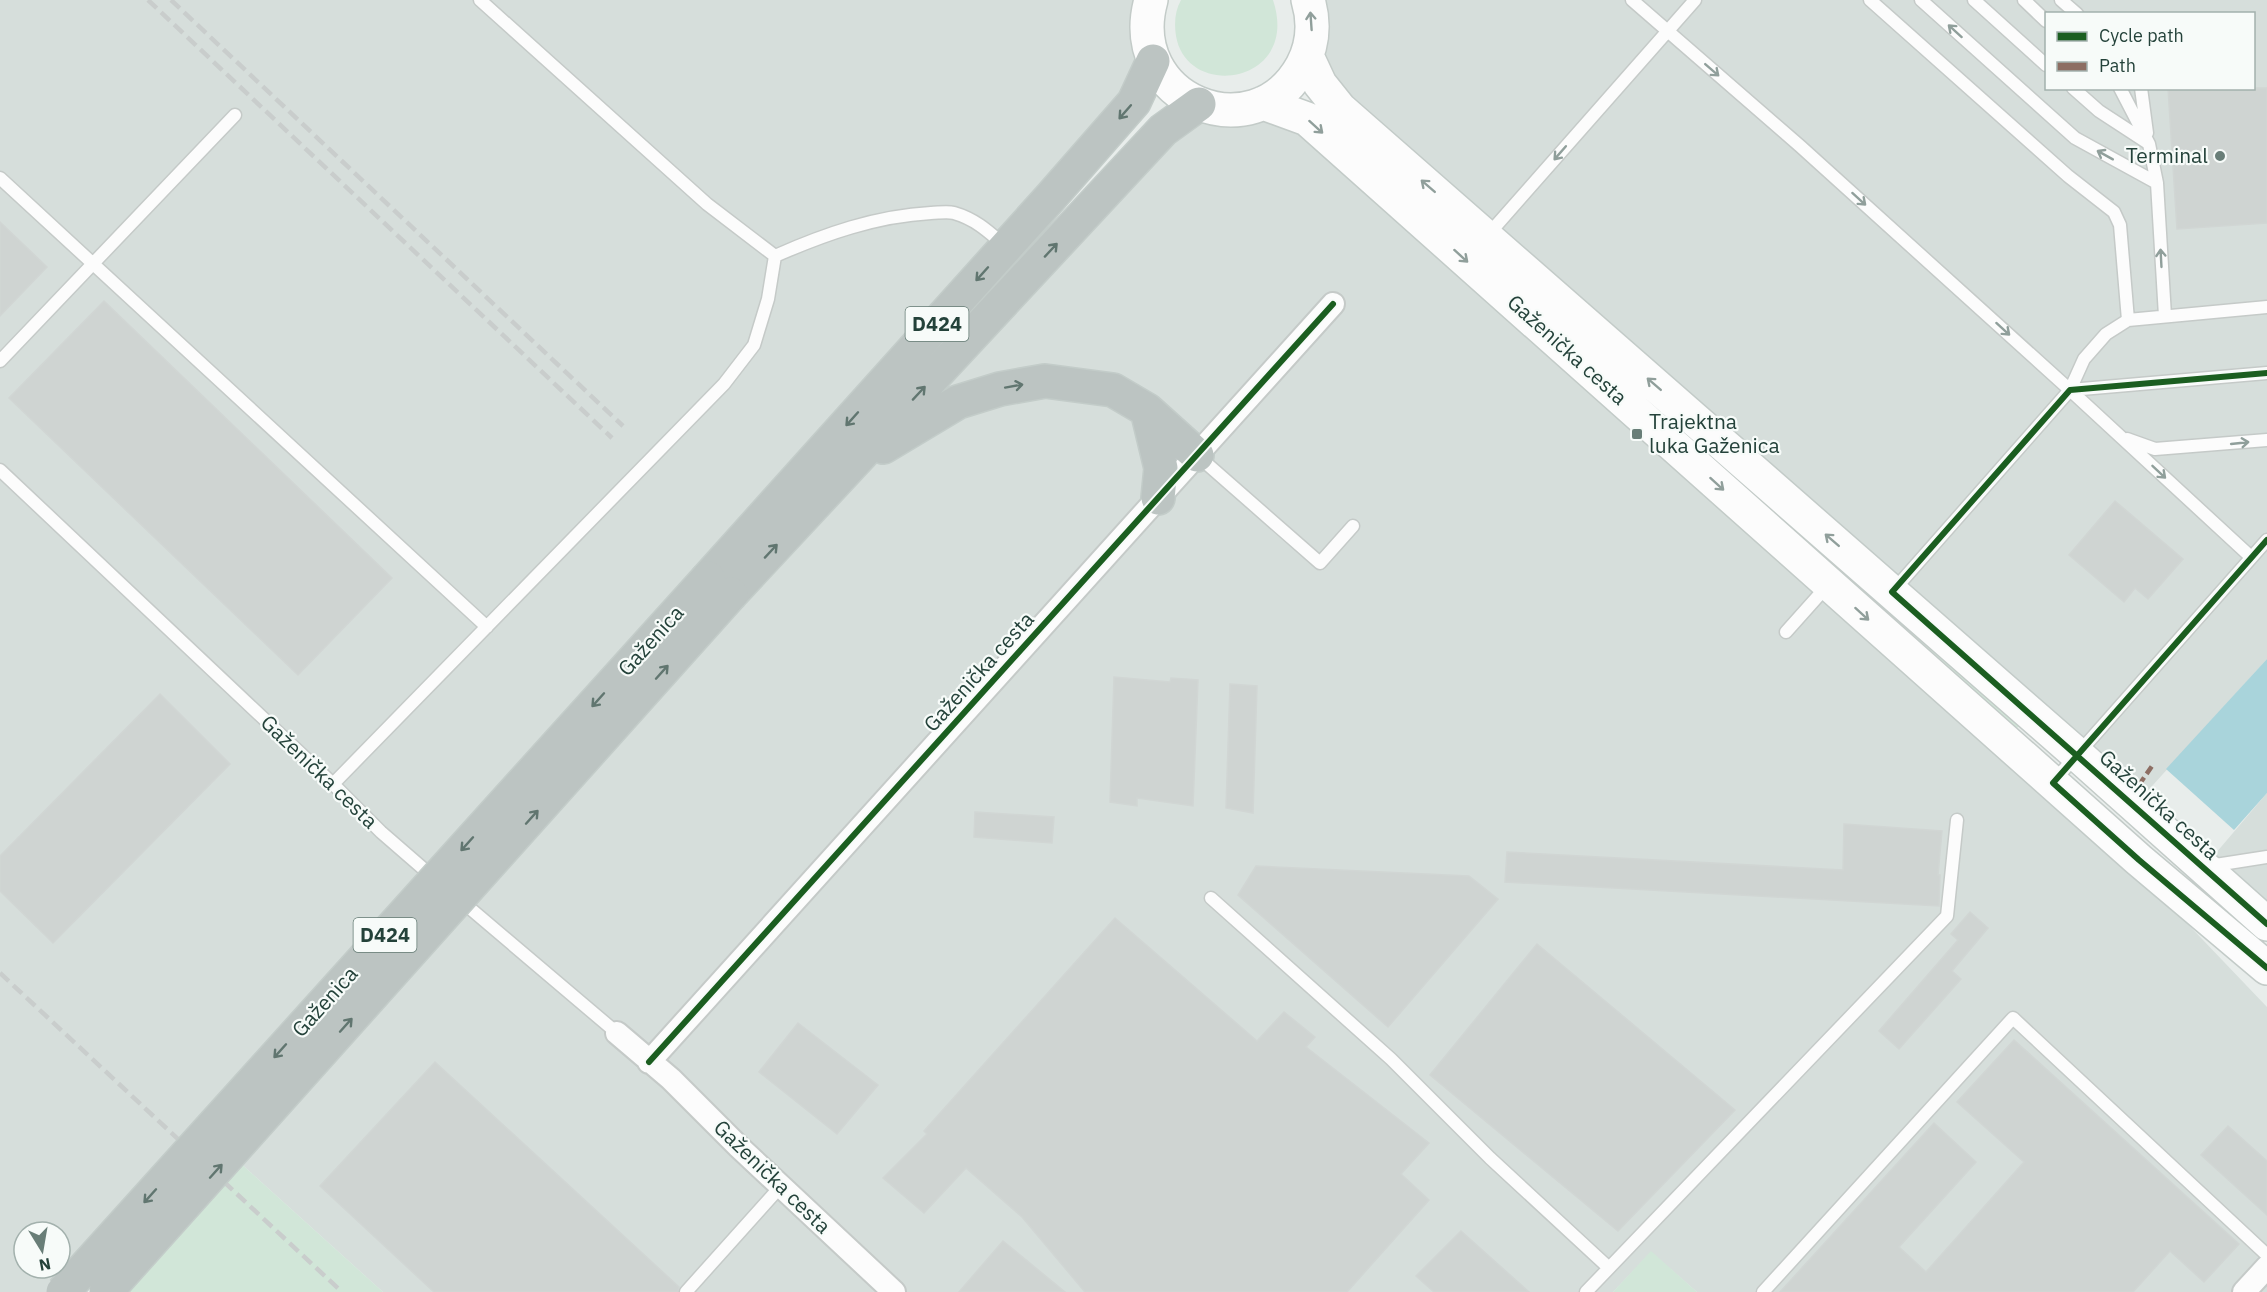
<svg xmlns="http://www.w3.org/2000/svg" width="2267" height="1292" font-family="'IBM Plex Sans',sans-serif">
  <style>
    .built { fill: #d6dedb; fill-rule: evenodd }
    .green { fill: #d1e6d8 }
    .water { fill: #a9d4db }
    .building { fill: #cfd4d2; stroke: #d1d6d4; stroke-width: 1.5 }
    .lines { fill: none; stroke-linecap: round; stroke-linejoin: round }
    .lane-casing { stroke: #c5cac8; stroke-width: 15 }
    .street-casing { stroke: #c5cac8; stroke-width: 26 }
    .secondary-casing { stroke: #c3cbc8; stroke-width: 36 }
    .highway-casing { stroke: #c3ccc9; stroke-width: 36 }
    .lane { stroke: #fcfcfc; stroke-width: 12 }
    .street { stroke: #fcfcfc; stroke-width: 22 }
    .secondary { stroke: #fcfcfc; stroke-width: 33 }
    .highway { stroke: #bcc4c2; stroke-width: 33 }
    .rail { stroke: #c9cdcc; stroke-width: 4.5; stroke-dasharray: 12 6; stroke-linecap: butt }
    .highway-bridge-casing { stroke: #c3ccc9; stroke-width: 36; stroke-linecap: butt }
    .highway-bridge { stroke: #bcc4c2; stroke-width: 33 }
    .quiet { stroke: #8d6e63; stroke-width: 4.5; stroke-dasharray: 9 4.5; stroke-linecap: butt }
    .cycleway-casing { stroke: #f7fbf9; stroke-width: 10 }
    .cycleway { stroke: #1b5e20; stroke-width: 6 }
    .oneway { stroke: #909f9b }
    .oneway2 { stroke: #617670 }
    .poi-dot { fill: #697e78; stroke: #f7fbf9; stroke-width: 2 }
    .labels { text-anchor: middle; stroke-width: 4.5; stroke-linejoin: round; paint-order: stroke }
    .shield { fill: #f7fbf9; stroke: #637a73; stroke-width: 1.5 }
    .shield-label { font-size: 20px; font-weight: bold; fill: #24423a }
    .poi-label { font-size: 21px; fill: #24423a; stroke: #f7fbf9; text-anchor: end }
    .street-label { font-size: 21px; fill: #24423a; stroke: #f7fbf9 }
  </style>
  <rect width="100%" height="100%" fill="#e8edeb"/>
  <!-- built -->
  <path class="built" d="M0 0H1151L1153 61 62 1292H0ZM24 1232H60V1268H24Z
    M1308 0H2267V659L2134 806 1340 109ZM2046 14H2254V88H2046Z
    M1263 103 2053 783 2267 1007V1292H1697L1651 1252 1613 1292H383L238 1161 1163 130Z
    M2267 793V924L2204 867Z"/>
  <!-- green -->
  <path class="green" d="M1181 0H1273C1301 84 1187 101 1176 36 1174 23 1175 11 1181 0Z
    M1527 294 2022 723 2012 733Z
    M238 1161 383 1292H111Z
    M1651 1251 1697 1292H1613Z"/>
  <!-- water -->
  <path class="water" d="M2267 659V793L2234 830 2166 769Z"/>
  <!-- building -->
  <path class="building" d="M2168 88H2267V223L2177 229Z
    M0 222 47 267 0 316Z
    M104 301 392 578 298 675 9 398Z
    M2115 501 2183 559 2148 599 2135 588 2124 602 2069 555Z
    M1114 677 1170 682 1171 678 1198 680 1193 806 1137 798V806L1110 802Z
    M1230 684 1257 686 1253 813 1226 808Z
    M160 694 230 764 53 943 0 891V856Z
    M975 812 1054 817 1052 843 974 837Z
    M1844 824 1942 831 1938 875H1940L1939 906 1505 882 1507 852 1843 870Z
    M1256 866 1469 876 1498 899 1388 1027 1238 895Z
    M1970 912 1988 928 1952 971 1961 979 1899 1049 1879 1031 1958 940 1951 934Z
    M1115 918 1257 1041 1284 1012 1315 1037 1306 1047 1429 1143 1401 1174 1429 1200 1347 1292H1085L1022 1217 966 1168 924 1213 883 1178 927 1134 924 1131Z
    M1537 944 1735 1110 1618 1231 1430 1075Z
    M798 1023 878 1085 837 1134 759 1072Z
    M2014 1040 2239 1244 2204 1282 2170 1251 2133 1292H1780L1934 1123 1976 1162 1899 1247 1926 1272 2024 1162 1957 1102Z
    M435 1062 679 1287 678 1292H434L320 1186Z
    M2228 1126 2267 1161V1215L2201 1155Z
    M1461 1231 1529 1292H1434L1416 1276Z
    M1003 1241 1065 1292H959Z"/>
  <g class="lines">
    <defs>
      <path id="lane" d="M480 0 707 204 775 256
        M1632 0 1800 146 2070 390 2251 557
        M1870 0 2068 176 2114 212 2120 225 2128 320
        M1921 0 2075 138 2157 183
        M1974 0 2046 65
        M2024 0 2046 21
        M2061 0 2077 14
        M2073 88 2099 111 2148 143
        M2120 88 2149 144 2157 183 2165 316
        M2141 88 2147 133
        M0 178 487 627
        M1487 236 1695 0
        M0 361 235 115
        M2070 390 2267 373
        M2127 439 2155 449 2267 440
        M1198 456 1320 563 1353 526
        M0 470 333 784 381 832 434 878
        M1893 591 2070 390 2084 359 2106 334 2128 320 2267 307
        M1786 632 1828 585
        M2053 782 2267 540
        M333 784 724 384 754 345 768 299 775 256C825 234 876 216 931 213 938 213 947 211 954 213 975 219 988 231 1004 245
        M2209 866 2267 857
        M1211 898 1391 1059 1490 1158 1609 1268
        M459 899 617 1033
        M686 1292 781 1186
        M1586 1292 1947 916 1957 820
        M1763 1292 2013 1018 2267 1255"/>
      <path id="street" d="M617 1033 671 1079 739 1147 894 1292
        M649 1062 1333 304
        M2244 1292 2267 1267"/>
      <path id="secondary" d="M1151 0C1123 100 1254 153 1302 66 1313 45 1315 23 1308 0
        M1307 56 1320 84 1340 109 2079 756 2267 924
        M1263 103 1307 119 2139 860 2267 968"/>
      <path id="highway" d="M1147 410 1161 468 1158 498
        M883 447 958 402 1000 389 1045 381 1113 390 1147 410 1197 455
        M708 578 1050 198 1134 102 1153 61
        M731 594 1163 130 1199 104"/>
    </defs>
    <!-- lane casing -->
    <use href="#lane" class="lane-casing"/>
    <!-- street casing -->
    <use href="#street" class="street-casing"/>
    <!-- secondary casing -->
    <use href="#secondary" class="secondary-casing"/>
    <!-- highway casing -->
    <use href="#highway" class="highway-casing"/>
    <!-- lane -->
    <use href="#lane" class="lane"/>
    <!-- street -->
    <use href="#street" class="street"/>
    <!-- secondary -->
    <use href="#secondary" class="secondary"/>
    <!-- highway -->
    <use href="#highway" class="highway"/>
    <!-- rail -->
    <path class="rail" d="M148 0 612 438
      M171 0 623 426
      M0 973 342 1292"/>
    <defs>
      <path id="highway-bridge" d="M63 1292 708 578
        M106 1292 731 594"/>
    </defs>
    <!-- highway-bridge casing -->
    <use href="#highway-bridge" class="highway-bridge-casing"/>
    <!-- highway-bridge -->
    <use href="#highway-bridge" class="highway-bridge"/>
    <!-- quiet -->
    <path class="quiet" d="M2139 785 2152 766"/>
    <defs>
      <path id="cycleway" d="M2267 373 2070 390 1892 592 2267 924
        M2267 540 2053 783 2139 860 2267 968
        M649 1062 1333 304"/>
    </defs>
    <!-- cycleway casing -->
    <use href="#cycleway" class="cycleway-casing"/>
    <!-- cycleway -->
    <use href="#cycleway" class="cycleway"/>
  </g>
  <!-- one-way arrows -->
  <defs><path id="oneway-shaft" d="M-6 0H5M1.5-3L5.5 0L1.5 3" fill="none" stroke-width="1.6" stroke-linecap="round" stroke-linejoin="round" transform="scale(1.5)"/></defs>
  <g class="oneway">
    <use href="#oneway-shaft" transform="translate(1311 21) rotate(-94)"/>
    <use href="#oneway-shaft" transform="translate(1955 31) rotate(-138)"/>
    <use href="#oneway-shaft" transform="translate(1712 70) rotate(41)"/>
    <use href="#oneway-shaft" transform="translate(1316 127) rotate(42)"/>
    <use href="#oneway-shaft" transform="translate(1560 153) rotate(131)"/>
    <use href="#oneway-shaft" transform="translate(2105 155) rotate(-151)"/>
    <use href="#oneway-shaft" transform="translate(1428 186) rotate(-139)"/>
    <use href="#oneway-shaft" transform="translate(1859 199) rotate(42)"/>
    <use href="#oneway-shaft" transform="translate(1461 256) rotate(42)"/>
    <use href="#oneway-shaft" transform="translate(2161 258) rotate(-93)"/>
    <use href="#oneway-shaft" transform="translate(2003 329) rotate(42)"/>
    <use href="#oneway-shaft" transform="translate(1654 384) rotate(-139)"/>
    <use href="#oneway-shaft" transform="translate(2240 443) rotate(-6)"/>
    <use href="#oneway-shaft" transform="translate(2159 472) rotate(43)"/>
    <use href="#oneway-shaft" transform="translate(1717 484) rotate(42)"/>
    <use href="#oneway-shaft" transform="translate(1832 540) rotate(-139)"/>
    <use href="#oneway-shaft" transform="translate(1862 614) rotate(42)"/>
  </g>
  <g class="oneway2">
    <use href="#oneway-shaft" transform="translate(1125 112) rotate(131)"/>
    <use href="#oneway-shaft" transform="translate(1051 250) rotate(-47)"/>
    <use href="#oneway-shaft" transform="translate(982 274) rotate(132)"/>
    <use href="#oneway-shaft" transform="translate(1014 386) rotate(-10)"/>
    <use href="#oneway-shaft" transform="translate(919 393) rotate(-47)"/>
    <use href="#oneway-shaft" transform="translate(852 419) rotate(132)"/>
    <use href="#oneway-shaft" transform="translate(771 551) rotate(-47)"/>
    <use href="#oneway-shaft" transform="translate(662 672) rotate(-48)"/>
    <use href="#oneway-shaft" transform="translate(598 700) rotate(132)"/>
    <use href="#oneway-shaft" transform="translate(532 817) rotate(-48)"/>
    <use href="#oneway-shaft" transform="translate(467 844) rotate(132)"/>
    <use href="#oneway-shaft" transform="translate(346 1025) rotate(-48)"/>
    <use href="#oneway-shaft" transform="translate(280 1051) rotate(132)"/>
    <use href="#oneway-shaft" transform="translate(216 1171) rotate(-48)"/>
    <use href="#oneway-shaft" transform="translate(150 1196) rotate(132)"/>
  </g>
  <!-- markers -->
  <g class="poi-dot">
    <circle cx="2220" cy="156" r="6"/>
    <rect x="1631" y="428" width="12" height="12" rx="3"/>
  </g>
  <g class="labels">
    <!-- shield labels -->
    <g class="shield">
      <rect x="905.5" y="307" width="63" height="34" rx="4.5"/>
      <rect x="353.5" y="918" width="63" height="34" rx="4.5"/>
    </g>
    <g class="shield-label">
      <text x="937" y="331">D424</text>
      <text x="385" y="942">D424</text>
    </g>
    <!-- poi labels -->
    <g class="poi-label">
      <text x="2208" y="163">Terminal</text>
      <text x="1649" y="429" text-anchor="start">Trajektna<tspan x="1649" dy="24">luka Gaženica</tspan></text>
    </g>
    <!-- street labels -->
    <g class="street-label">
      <text transform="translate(1567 350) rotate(42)" y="7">Gaženička cesta</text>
      <text transform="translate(651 641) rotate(-48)" y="7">Gaženica</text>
      <text transform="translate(979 672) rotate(-48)" y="7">Gaženička cesta</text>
      <text transform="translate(319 772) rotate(44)" y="7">Gaženička cesta</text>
      <text transform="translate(2159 805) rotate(42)" y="7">Gaženička cesta</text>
      <text transform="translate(325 1002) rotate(-48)" y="7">Gaženica</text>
      <text transform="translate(772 1177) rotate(44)" y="7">Gaženička cesta</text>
    </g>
  </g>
  <!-- legend -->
  <rect x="2045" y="12" width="210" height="78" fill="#f7fbf9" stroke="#a3b1ad" stroke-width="1.5"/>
  <rect x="2057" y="32" width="30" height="9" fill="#1b5e20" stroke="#a3b1ad" stroke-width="1.5"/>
  <text x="2099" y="42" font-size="18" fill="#24423a">Cycle path</text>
  <rect x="2057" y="62" width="30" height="9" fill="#8d6e63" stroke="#a3b1ad" stroke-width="1.5"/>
  <text x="2099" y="72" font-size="18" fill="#24423a">Path</text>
  <!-- north arrow -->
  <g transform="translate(42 1250) rotate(169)"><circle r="28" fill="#f7fbf9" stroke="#a3b1ad" stroke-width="1.5"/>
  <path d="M0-4.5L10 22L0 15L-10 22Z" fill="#697e78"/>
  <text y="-9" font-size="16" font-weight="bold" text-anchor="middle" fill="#24423a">N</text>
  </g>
</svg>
